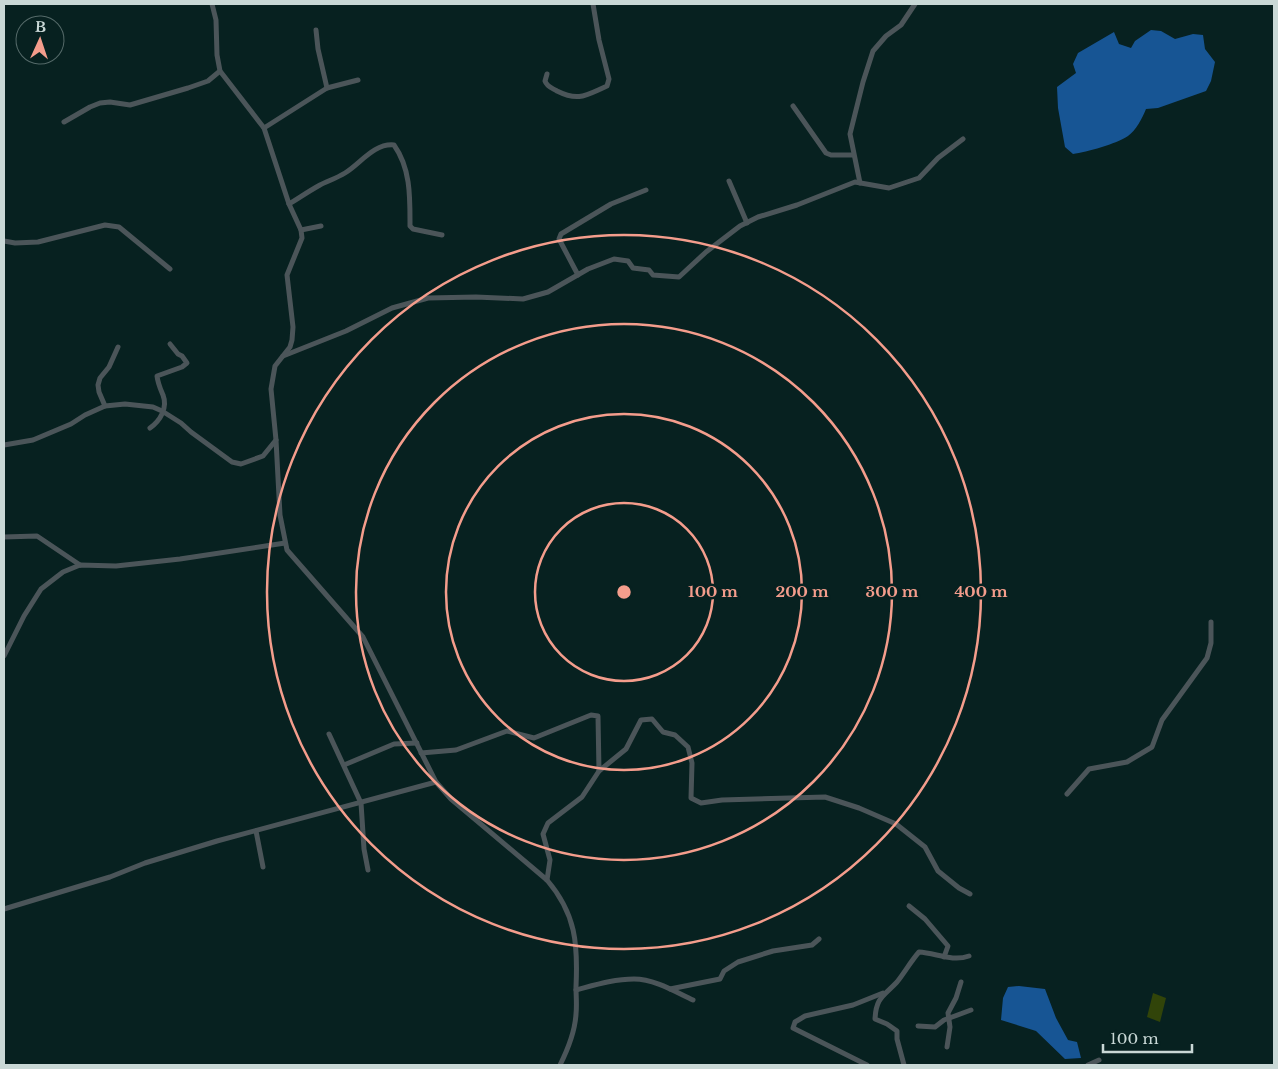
<svg xmlns="http://www.w3.org/2000/svg" width="1278" height="1069" font-family="'Libre Baskerville',serif">
  <style>
    .green { fill: #314409 }
    .water { fill: #175594 }
    .lines { fill: none; stroke-linecap: round; stroke-linejoin: round }
    .minor { stroke: #4b5559; stroke-width: 5 }
    .ring { fill: none; stroke: #f49d8c; stroke-width: 2.5 }
    .centre { fill: #f49d8c; stroke: #072120; stroke-width: 2.5 }
    .ring-label { font-size: 15px; text-anchor: middle; font-weight: bold; fill: #f49d8c; stroke: #072120; stroke-width: 5; stroke-linejoin: round; paint-order: stroke }
  </style>
  <rect width="100%" height="100%" fill="#072120"/>
  <path class="green" d="M1153,993L1166,998L1160,1022L1147,1017Z"/>
  <g class="water">
    <path d="M1151,30L1161,31L1175,39L1193,34L1203,35L1205,49L1215,62L1211,81L1206,91L1158,108L1146,109C1142,119 1136,130 1128,136C1116,144 1087,152 1073,154L1065,147L1058,108L1057,87L1076,73L1073,64L1078,53L1114,32L1119,44L1131,48L1135,41Z"/>
    <path d="M1019,986L1045,989L1056,1018L1068,1040L1077,1042L1081,1058L1065,1059L1036,1031L1001,1020L1003,998L1008,987Z"/>
  </g>
  <g class="lines">
    <g class="minor">
      <path d="M212,4L216,20L217,55L220,71L264,128L289,204L301,230L302,238L287,275L293,327L292,340L290,347L275,366L271,389L276,440L280,515L287,550L363,637L436,782L451,799L547,880C576,914 578,944 576,987C576,996 577,1005 576,1014C575,1032 568,1049 560,1065"/>
      <path d="M316,30L318,49L327,88"/>
      <path d="M547,74L545,81C547,87 552,88 557,91C579,102 586,95 607,86L609,79L599,40L593,4"/>
      <path d="M793,106L826,153L831,155H853"/>
      <path d="M64,122L90,107L100,103L110,102L130,105L188,88L208,81L220,71"/>
      <path d="M264,128L327,88L358,80"/>
      <path d="M729,181L747,223"/>
      <path d="M860,183L850,134L863,82L873,51L886,36L901,25L915,4"/>
      <path d="M289,204C299,198 309,191 320,185C328,181 337,178 345,173C360,164 374,143 394,145C411,169 410,198 410,226L413,229L442,235"/>
      <path d="M301,230L321,226"/>
      <path d="M4,241L15,243L38,242L105,225L119,227L170,269"/>
      <path d="M578,275L559,239L561,234L611,204L646,190"/>
      <path d="M283,356L346,331L392,308L428,298L476,297L523,299L548,292L588,269L614,259L628,261L633,268L649,270L653,275L679,277L706,252L740,226L758,217L797,205L855,182L889,188L919,178L938,158L963,139"/>
      <path d="M105,406L99,392L98,385L100,378L109,367L118,347"/>
      <path d="M150,428C160,421 168,408 163,395C160,388 158,384 157,376L182,367L187,363L182,356L178,354L170,344"/>
      <path d="M4,445L33,440L71,424L85,415L105,406L125,404L153,407L162,411L181,423L191,432L232,462L241,464L263,456L276,440"/>
      <path d="M4,537L37,536L80,565"/>
      <path d="M4,656L24,616L41,589L63,572L80,565L116,566L180,559L285,543"/>
      <path d="M329,734L361,803L364,849L368,870"/>
      <path d="M421,753L456,750L507,731L534,738L591,715L598,716L599,771L626,749L641,720L652,719L663,732L675,735L688,747L692,763L691,798L701,803L722,800L825,797L859,808L896,824L925,847L938,871L959,888L970,894"/>
      <path d="M344,765L394,744L417,743"/>
      <path d="M1067,794L1089,769L1127,762L1152,747L1162,720L1207,658L1211,643V622"/>
      <path d="M256,831L263,867"/>
      <path d="M547,880L550,860L543,834L548,823L582,797L599,771"/>
      <path d="M909,906L925,919L948,946L944,957"/>
      <path d="M4,909L110,877L145,863L217,841L436,782"/>
      <path d="M670,989L720,979L724,971L738,962L773,951L812,945L819,939"/>
      <path d="M576,990C595,985 614,979 634,979C654,979 674,991 693,1000"/>
      <path d="M918,1026L935,1027L944,1020L971,1010"/>
      <path d="M947,1047L950,1027L948,1013L956,998L961,982"/>
      <path d="M867,1065L793,1028L795,1022L805,1016L853,1005L883,993"/>
      <path d="M904,1065L897,1039V1031L887,1024L875,1019C876,997 884,996 897,982C905,972 911,961 919,952C936,953 952,962 969,956"/>
      <path d="M1088,1065L1099,1060"/>
    </g>
  </g>
  <g class="ring">
    <circle cx="624" cy="592" r="89"/>
    <circle cx="624" cy="592" r="178"/>
    <circle cx="624" cy="592" r="268"/>
    <circle cx="624" cy="592" r="357"/>
  </g>
  <circle cx="624" cy="592" r="8" class="centre"/>
  <g class="ring-label">
    <text x="713" y="597">100 m</text>
    <text x="802" y="597">200 m</text>
    <text x="892" y="597">300 m</text>
    <text x="981" y="597">400 m</text>
  </g>
  <rect width="1278" height="1069" fill="none" stroke="#c9d8d6" stroke-width="10"/>
  <g transform="translate(40 40) rotate(3)"><circle r="24" fill="#072120" stroke="#556a69"/>
  <path d="M0-4L9 19L0 12L-9 19Z" fill="#f49d8c"/>
  <text y="-8" font-size="14" font-weight="bold" text-anchor="middle" fill="#c9d8d6">B</text>
  </g>
  <path d="M1103 1044v8h89v-8" fill="none" stroke="#c9d8d6" stroke-width="2.5"/>
  <text x="1110" y="1044" font-size="15" fill="#c9d8d6" stroke="#072120" stroke-width="4" paint-order="stroke">100 m</text>
</svg>
